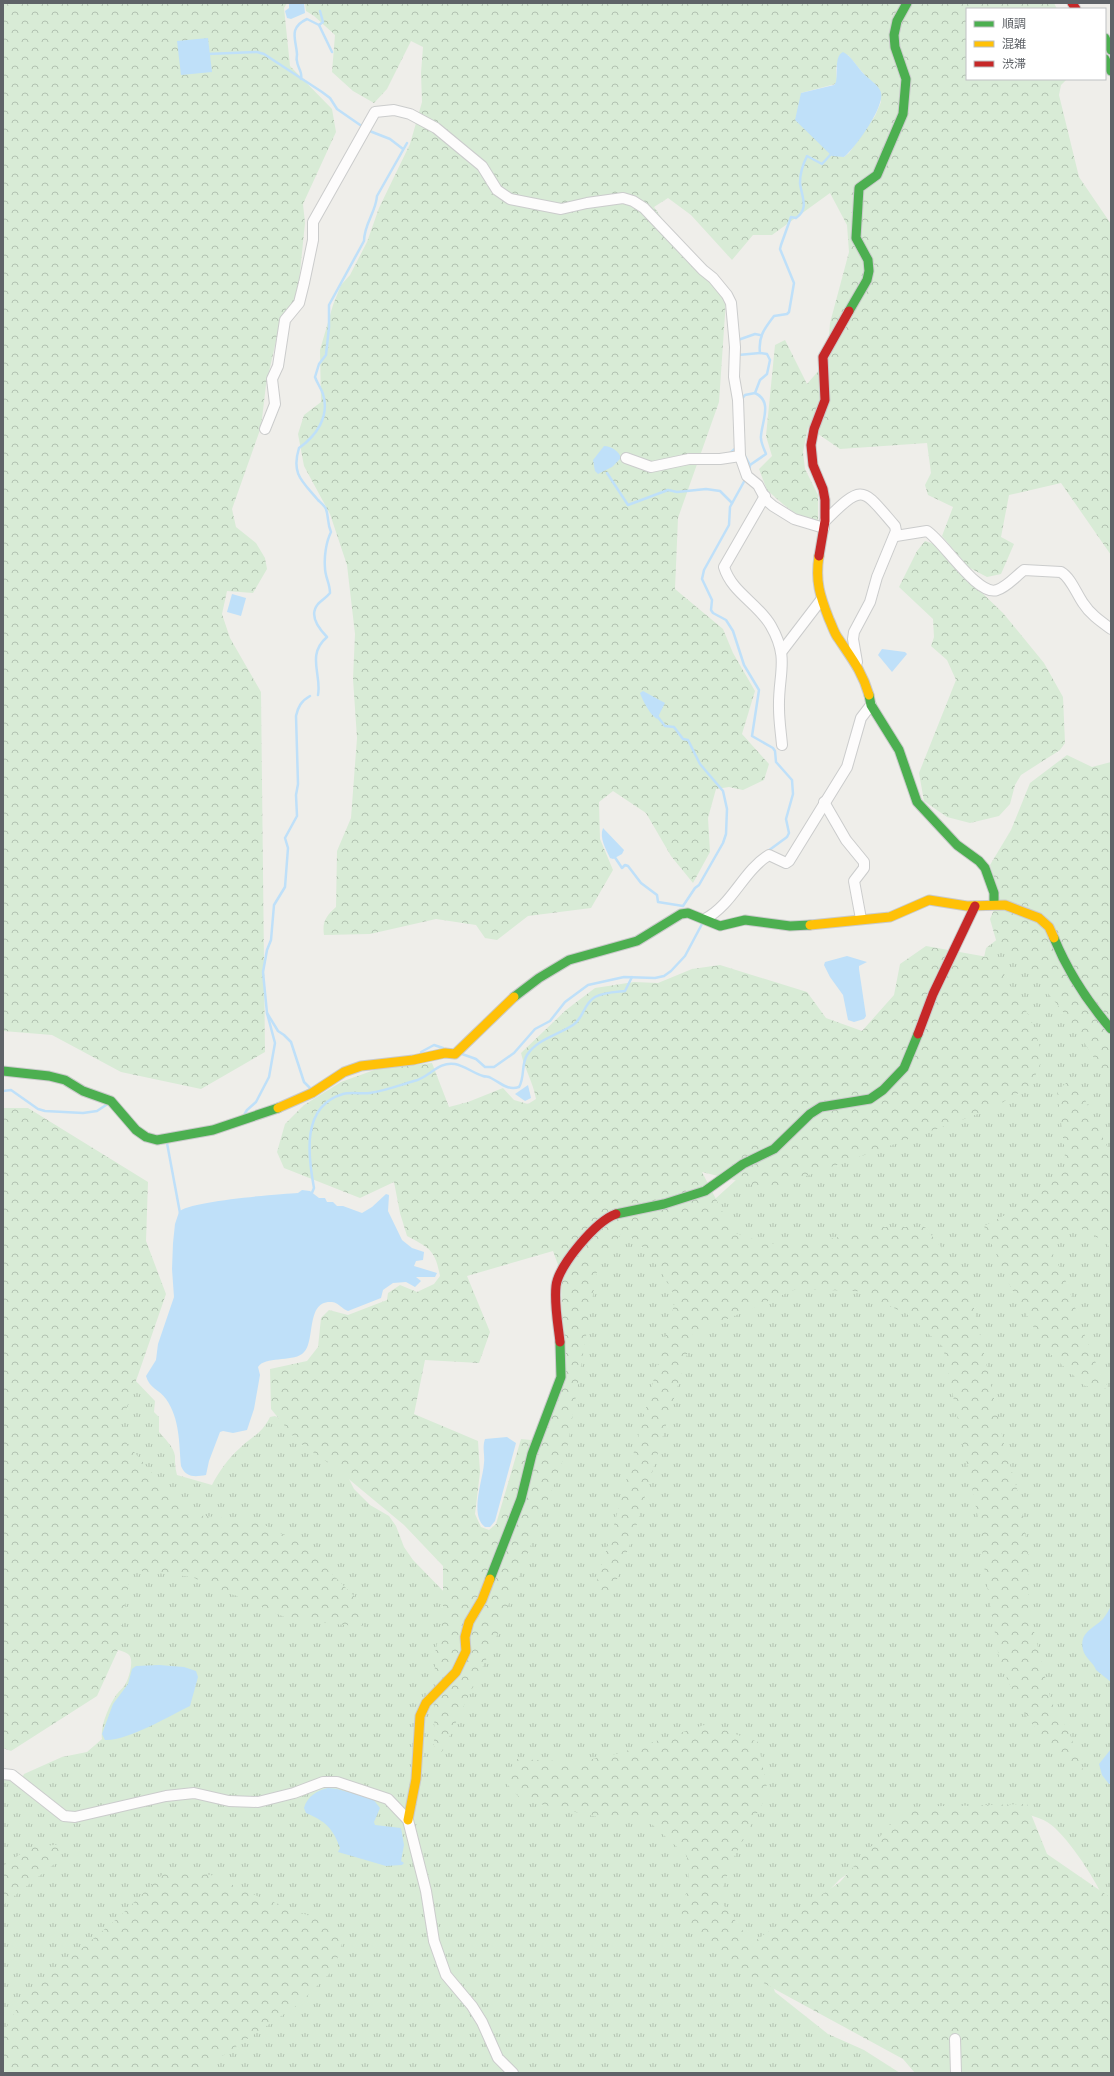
<svg xmlns="http://www.w3.org/2000/svg" width="1114" height="2076" font-family="'Fira Sans','Noto Sans JP',sans-serif">
  <style>
    .grass { fill: url(#grass-tufts) }
    .forest { fill: url(#forest-crowns); fill-rule: evenodd }
    .water { fill: #bfe0f9 }
    .lines { fill: none; stroke-linecap: round; stroke-linejoin: round }
    .stream { stroke: #bfe0f9; stroke-width: 2.5 }
    .street-casing { stroke: #cbcccc; stroke-width: 12 }
    .fast-casing { stroke: #cacacb; stroke-width: 11 }
    .slow-casing { stroke: #cacacb; stroke-width: 11 }
    .jam-casing { stroke: #cacacb; stroke-width: 11 }
    .street { stroke: #fdfcfc; stroke-width: 10 }
    .fast { stroke: #4caf50; stroke-width: 9 }
    .slow { stroke: #ffc107; stroke-width: 9 }
    .jam { stroke: #c62828; stroke-width: 9 }
  </style>
  <defs>
    <pattern id="grass-tufts" width="24" height="20" patternUnits="userSpaceOnUse"><rect width="24" height="20" fill="#d8ebd6"/><path d="M3 7l-1-3M5 7V3M7 7l1-3M15 17l-1-3M17 17v-4M19 17l1-3" fill="none" stroke="#b2c2b1"/></pattern>
    <pattern id="forest-crowns" width="20" height="18" patternUnits="userSpaceOnUse"><rect width="20" height="18" fill="#d8ebd6"/><path d="M2 6a3 3 0 1 1 6 0M12 15a3 3 0 1 1 6 0" fill="none" stroke="#b2c2b1"/></pattern>
  </defs>
  <rect width="100%" height="100%" fill="#efeeea"/>
  <path class="grass" d="M1008,931L1111,1046V1940C1111,1931 1112,1920 1109,1912C1101,1887 1074,1846 1055,1828C1046,1819 1033,1816 1022,1813L880,1851L840,1879L815,1905L770,1978L775,1992L828,2034L864,2050L900,2073H3V1768L22,1778L24,1774L62,1757L87,1752L102,1739C100,1726 109,1705 117,1694C119,1691 123,1688 125,1685C129,1678 135,1659 128,1654C114,1644 60,1643 41,1641L134,1379L155,1401L154,1412L159,1417V1432C164,1438 174,1447 175,1456C175,1463 175,1468 177,1475L212,1485C218,1473 229,1457 240,1448C253,1435 261,1435 270,1417L275,1416L290,1424L342,1465L354,1489L370,1505L389,1516L396,1526L404,1547L413,1560L449,1597L497,1584L596,1237L705,1208L746,1171L980,977L986,948Z"/>
  <g class="forest">
    <path d="M3,3H287L284,8L290,66L332,109L336,132L303,204L305,223L298,292L294,301L281,319L266,385L261,427L232,509L236,527L256,543L265,558L267,569L253,593L227,591L222,614L230,638L261,692L265,1052L201,1089L121,1072L52,1035L3,1031Z"/>
    <path d="M305,3H1054L1057,9H967V79H1067L1061,85L1059,95L1079,177L1111,224V555L1061,483L1009,495L1001,537L1014,544L1001,574L987,577L968,567L942,536L953,507L928,495L925,485L931,473L927,443L840,449L808,427L803,452L805,469L818,495V521L804,520L784,505L767,490L759,469L772,456L766,436L775,345L785,340L807,384L827,361L830,323L849,252L847,225L830,193L772,235H753L732,260L691,215L668,198L654,207L701,275L712,283L726,300L719,402L678,518L675,589L723,629L733,653L755,691L742,734L769,764L764,780L743,790L729,787L716,789L708,818L710,852L693,883L671,856L646,813L613,791L599,802L600,839L613,870L591,908L528,916L497,940L485,938L476,925L436,919L370,934L324,935C322,922 326,916 336,907L337,851L351,818L357,738L353,679L355,634L347,565L330,514L304,466L298,434L304,415L321,402L320,350L333,305L341,285L350,275L367,242L379,208L410,144L422,102L421,73L423,47L411,41L387,89L374,103L353,91L332,72L335,35L314,16L306,11ZM840,55H848L868,79L877,86L881,102L875,116L849,153L844,157L841,156L801,93L835,84L837,82L836,68Z"/>
    <path d="M925,541L937,545L955,567L1003,613L1044,663L1063,697L1065,743L1060,750L1021,775L1015,785L1010,804L999,816L970,823L947,817L924,801L919,773L956,680L947,660L931,646L934,637L933,619L899,587L917,551Z"/>
    <path d="M1067,755L1092,767L1111,762V1084L1069,1019L1034,976L996,940L990,919L1000,895L990,865L1011,830L1030,783Z"/>
    <path d="M926,946L993,958L1031,1019L1043,1057L1031,1086L989,1110L770,1189L702,1172L733,1232L767,1244L830,1239L880,1227H925L968,1281L1004,1444L1021,1503L1029,1561L1028,1607L1051,1701L1069,1732L1083,1770L1055,1756L1016,1701L999,1658L984,1566L979,1522L943,1347L907,1314L857,1291L796,1289L693,1334L636,1527L615,1585L600,1602L596,1584L614,1525L676,1298C662,1274 649,1244 622,1233L598,1265L567,1449L494,1643L439,1758L434,1746L435,1653L443,1619V1566L404,1525L333,1466L297,1441L271,1409L270,1369L307,1361L318,1347L321,1318L329,1310L348,1315L387,1300L388,1293L400,1285L417,1292L434,1284L440,1276C435,1249 429,1248 407,1236L400,1213L394,1182L360,1198L284,1168L277,1152L285,1124L304,1105L341,1082L377,1069L432,1063L449,1107L468,1102L503,1088L514,1100L528,1104L536,1099C533,1082 525,1070 521,1053L566,1010L595,988L634,982L658,983L692,969L720,965L807,992L826,1018L862,1031L894,995L900,964ZM553,1251L561,1273L563,1379L541,1441L521,1439L496,1524L489,1530L481,1527L475,1514L480,1472L478,1441L414,1414L425,1360L479,1363L490,1332L467,1276Z"/>
    <path d="M1074,1076L1111,1155V1250L1106,1242L1076,1226L1050,1248C1056,1260 1062,1272 1067,1284C1080,1320 1090,1356 1109,1389L1085,1386L1048,1352L1010,1286L984,1226L1009,1213L1066,1171L1064,1145L1057,1091Z"/>
    <path d="M3,1108H28L148,1182L146,1241L166,1294L118,1433L187,1514L259,1522L303,1545L356,1598L364,1627L289,1619L192,1577L131,1570L118,1650L97,1696L11,1751L3,1748Z"/>
    <path d="M707,1724L758,1742L768,1793L733,1859L719,1899L752,1943L840,1882L906,1807L1027,1804L1047,1854L1111,1898V2073H915L903,2059L734,1967L680,1920L689,1882L687,1856L646,1819L602,1818L522,1800L505,1782L515,1759L579,1762L620,1753Z"/>
    <path d="M64,1844L58,1861L3,1905V1866L31,1847Z"/>
    <path d="M168,1869L211,1875L257,1896L323,1921L343,1940L334,1969L299,2004L197,2073H3V2034L22,1999L119,1917Z"/>
  </g>
  <g class="water">
    <path d="M289,3H304L305,13L291,19L287,18L285,11L289,8Z"/>
    <path d="M208,38L212,72L181,75L177,41Z"/>
    <path d="M843,52C851,56 856,65 862,72C868,79 878,84 881,92C885,107 855,148 844,157L832,156L795,120L801,93L834,85L836,82C838,74 834,56 843,52Z"/>
    <path d="M604,446C611,446 619,451 621,458L612,467L598,474L595,471L593,460Z"/>
    <path d="M232,594L246,598L241,616L227,612Z"/>
    <path d="M882,649L905,652L907,654L892,672L878,655Z"/>
    <path d="M643,691L665,703L657,719C650,715 643,701 640,693Z"/>
    <path d="M603,828L624,850L622,854L613,859L610,858C606,849 599,838 603,828Z"/>
    <path d="M847,956L867,962L859,966V969L866,1016L864,1019L854,1022L848,1020L843,995L830,977L824,965L825,962Z"/>
    <path d="M528,1085L531,1098L525,1101L515,1094Z"/>
    <path d="M302,1190L310,1191L319,1198H325L327,1202H333L337,1206H343L362,1213L372,1207L386,1194L389,1195L388,1211L402,1240L412,1248L424,1252L423,1260L416,1261L414,1266L437,1273L435,1277H416L421,1281L415,1287L406,1282L393,1283L383,1290L381,1298L348,1311C342,1309 339,1303 332,1302C304,1300 317,1344 302,1354C291,1362 265,1356 258,1367L260,1375L254,1409L247,1430L233,1433L223,1431L220,1432L209,1461L206,1475C195,1477 186,1478 181,1466C179,1443 180,1419 166,1399C160,1390 149,1388 146,1376L156,1360L158,1344L174,1297L172,1269L173,1243L175,1224L179,1212C187,1201 280,1194 298,1193Z"/>
    <path d="M507,1437L516,1443L495,1521L490,1527H485C469,1515 483,1480 484,1463C485,1454 482,1448 485,1439Z"/>
    <path d="M1111,1606V1682L1096,1670C1094,1663 1085,1658 1083,1650C1079,1632 1093,1629 1103,1619C1106,1615 1109,1610 1111,1606Z"/>
    <path d="M159,1665L184,1667L196,1671L198,1677L190,1706C169,1716 128,1741 105,1740L102,1734L113,1704L128,1684L132,1669L136,1666Z"/>
    <path d="M1111,1749V1784H1109L1102,1775L1099,1764Z"/>
    <path d="M328,1788L337,1789L373,1799L380,1808L374,1822L375,1825L401,1828L404,1845L401,1861L404,1863L402,1865L386,1866L338,1852L340,1848C333,1828 325,1821 306,1813L304,1808C307,1797 317,1790 328,1788Z"/>
  </g>
  <g class="lines">
    <g class="stream">
      <path d="M319,25L323,22L320,11"/>
      <path d="M207,54L257,52L264,54L322,92L330,98L337,109L363,127"/>
      <path d="M301,79C303,72 297,67 297,61C296,59 297,57 297,54C296,39 288,28 307,19L319,25L332,52"/>
      <path d="M367,130L390,139L403,149"/>
      <path d="M738,340L755,334L760,335"/>
      <path d="M738,355L760,353"/>
      <path d="M741,400L745,395L755,393"/>
      <path d="M729,454L737,447"/>
      <path d="M745,456L750,465"/>
      <path d="M749,472L750,465L766,454C764,449 760,441 761,436C762,421 773,401 755,393L760,380L767,374L770,360L767,354L760,353C758,337 764,329 774,316L787,314L789,312L794,283L780,249L781,245L791,217L796,218C810,209 801,195 800,183C800,173 803,164 807,156L822,164L832,153"/>
      <path d="M607,473L628,505L668,490L677,492L706,489L720,491L732,503"/>
      <path d="M746,478L730,507L729,525L704,570L702,579L712,600L711,610L713,613L726,620L733,631L744,665L759,690L752,736L773,748L775,751L776,762L792,780L793,794L786,819L789,833L787,837L768,851"/>
      <path d="M318,695C322,675 306,655 327,637C319,629 308,616 318,604C322,600 326,598 330,593C330,583 325,577 325,568C324,557 326,542 331,532C327,523 329,518 326,509C325,506 320,502 318,500C302,481 291,474 299,448C316,436 330,417 323,394C321,388 317,383 315,377L319,364L326,355L329,327V305L364,241C364,224 376,212 377,196L407,143"/>
      <path d="M657,716L665,726L674,727L683,739L688,740L700,764L723,791L727,809L726,834L723,843L699,885L695,888L683,906"/>
      <path d="M614,856L622,868L625,865L628,866L641,883L657,895L658,902L683,906"/>
      <path d="M421,1052L434,1045L443,1048"/>
      <path d="M462,1054L476,1059L485,1067H494L514,1053L535,1029L550,1021L565,1002L588,985L624,977L655,978L664,976L671,971L685,956L702,924"/>
      <path d="M310,1088L304,1082L291,1042L284,1035L278,1031L267,1013L263,972L267,950L271,940L274,905L285,887L288,848L285,838L297,816L296,795L298,784L296,716C298,707 301,701 310,696"/>
      <path d="M3,1091L11,1090L38,1109L45,1111L83,1113L97,1111L106,1105"/>
      <path d="M244,1115L247,1110L256,1102L269,1077L275,1043L267,1013"/>
      <path d="M167,1143L180,1213"/>
      <path d="M311,1195L314,1188C308,1156 301,1106 343,1094C351,1092 361,1094 370,1093C385,1091 400,1085 414,1081C429,1078 438,1061 455,1064C465,1066 473,1073 483,1076C486,1077 488,1076 491,1078C501,1083 508,1091 519,1087C525,1077 521,1065 527,1055C537,1039 558,1035 573,1025C584,1018 583,1004 595,997C604,992 615,992 625,991L632,977"/>
    </g>
    <defs>
      <g id="street">
        <path d="M265,429L275,404L272,379L278,366L285,320L299,303L304,283L313,240V222L375,112L394,110L410,114L436,128L482,166L497,190L510,199L561,209L587,203L623,198L633,201L644,208L703,270L713,278L727,295L731,303L735,347L734,377L738,400L740,456"/>
        <path d="M626,458L651,467L689,459H720L740,456L747,476L758,485L766,500L773,506L794,519L824,528"/>
        <path d="M765,496L724,567C732,593 758,603 771,626C790,659 778,674 779,708C779,721 781,733 782,745"/>
        <path d="M825,521C864,482 862,488 895,526L896,531L877,577L870,602L854,632L853,639L857,662"/>
        <path d="M896,536L927,531C943,541 978,597 997,590C1007,587 1016,576 1024,570L1061,572C1071,578 1076,593 1083,603C1090,614 1100,621 1111,629"/>
        <path d="M782,651L821,600"/>
        <path d="M824,802L846,840L864,862V868L854,881L861,919"/>
        <path d="M705,919C733,904 743,871 769,855L786,863L789,861L847,767L861,718L871,705"/>
        <path d="M3,1774L12,1775L64,1816L75,1817L166,1796L194,1793L229,1801L258,1802L294,1793L323,1782H337L388,1799L408,1820L426,1891L434,1941L446,1975L472,2006L482,2022L498,2058L513,2073"/>
        <path d="M955,2039L956,2073"/>
      </g>
      <g id="fast">
        <path d="M1105,38L1111,50"/>
        <path d="M1105,59L1111,71"/>
        <path d="M849,311L867,280L869,271L868,260L856,238L859,188L877,175L903,114L906,79L895,47L894,35L897,21L907,3"/>
        <path d="M869,695L871,705L899,750L917,802L957,845L979,861L985,868L994,893V904"/>
        <path d="M1054,938C1068,972 1087,1001 1111,1029"/>
        <path d="M514,997L539,978L569,960L637,941L681,914L688,913L720,926L745,920L790,926L810,925"/>
        <path d="M3,1071L49,1076L65,1080L83,1091L111,1101L136,1130L146,1137L157,1140L213,1130L278,1108"/>
        <path d="M616,1214L664,1204L705,1191L743,1164L774,1149L810,1114L821,1107L870,1099L883,1090L904,1068L918,1034"/>
        <path d="M490,1579L521,1499L532,1454L561,1377L560,1342"/>
      </g>
      <g id="slow">
        <path d="M819,556C815,581 820,596 829,619C832,625 834,633 838,638C852,659 862,671 869,695"/>
        <path d="M810,925L890,917L929,900L967,906L1005,905L1039,918L1049,927L1054,938"/>
        <path d="M278,1108L312,1093L344,1072L361,1066L413,1060L445,1053L455,1054L514,997"/>
        <path d="M408,1820L416,1779L420,1716L426,1703L456,1672L466,1651L465,1637L469,1622L482,1600L490,1579"/>
      </g>
      <g id="jam">
        <path d="M1072,3L1076,9"/>
        <path d="M819,556L825,521V500L823,489L813,465L811,445L814,429L825,400L823,357L849,311"/>
        <path d="M918,1034L933,994L975,906"/>
        <path d="M560,1342C558,1324 554,1304 556,1286C558,1266 596,1221 616,1214"/>
      </g>
    </defs>
    <use href="#street" class="street-casing"/>
    <use href="#fast" class="fast-casing"/>
    <use href="#slow" class="slow-casing"/>
    <use href="#jam" class="jam-casing"/>
    <use href="#street" class="street"/>
    <use href="#fast" class="fast"/>
    <use href="#slow" class="slow"/>
    <use href="#jam" class="jam"/>
  </g>
  <rect width="1114" height="2076" fill="none" stroke="#5f6368" stroke-width="8"/>
  <rect x="966" y="8" width="140" height="72" fill="#ffffff" stroke="#bfc1c3"/>
  <rect x="974" y="21" width="20" height="6" fill="#4caf50" stroke="#bfc1c3"/>
  <text x="1002" y="28" font-size="12" fill="#5f6368">順調</text>
  <rect x="974" y="41" width="20" height="6" fill="#ffc107" stroke="#bfc1c3"/>
  <text x="1002" y="48" font-size="12" fill="#5f6368">混雑</text>
  <rect x="974" y="61" width="20" height="6" fill="#c62828" stroke="#bfc1c3"/>
  <text x="1002" y="68" font-size="12" fill="#5f6368">渋滞</text>
</svg>
